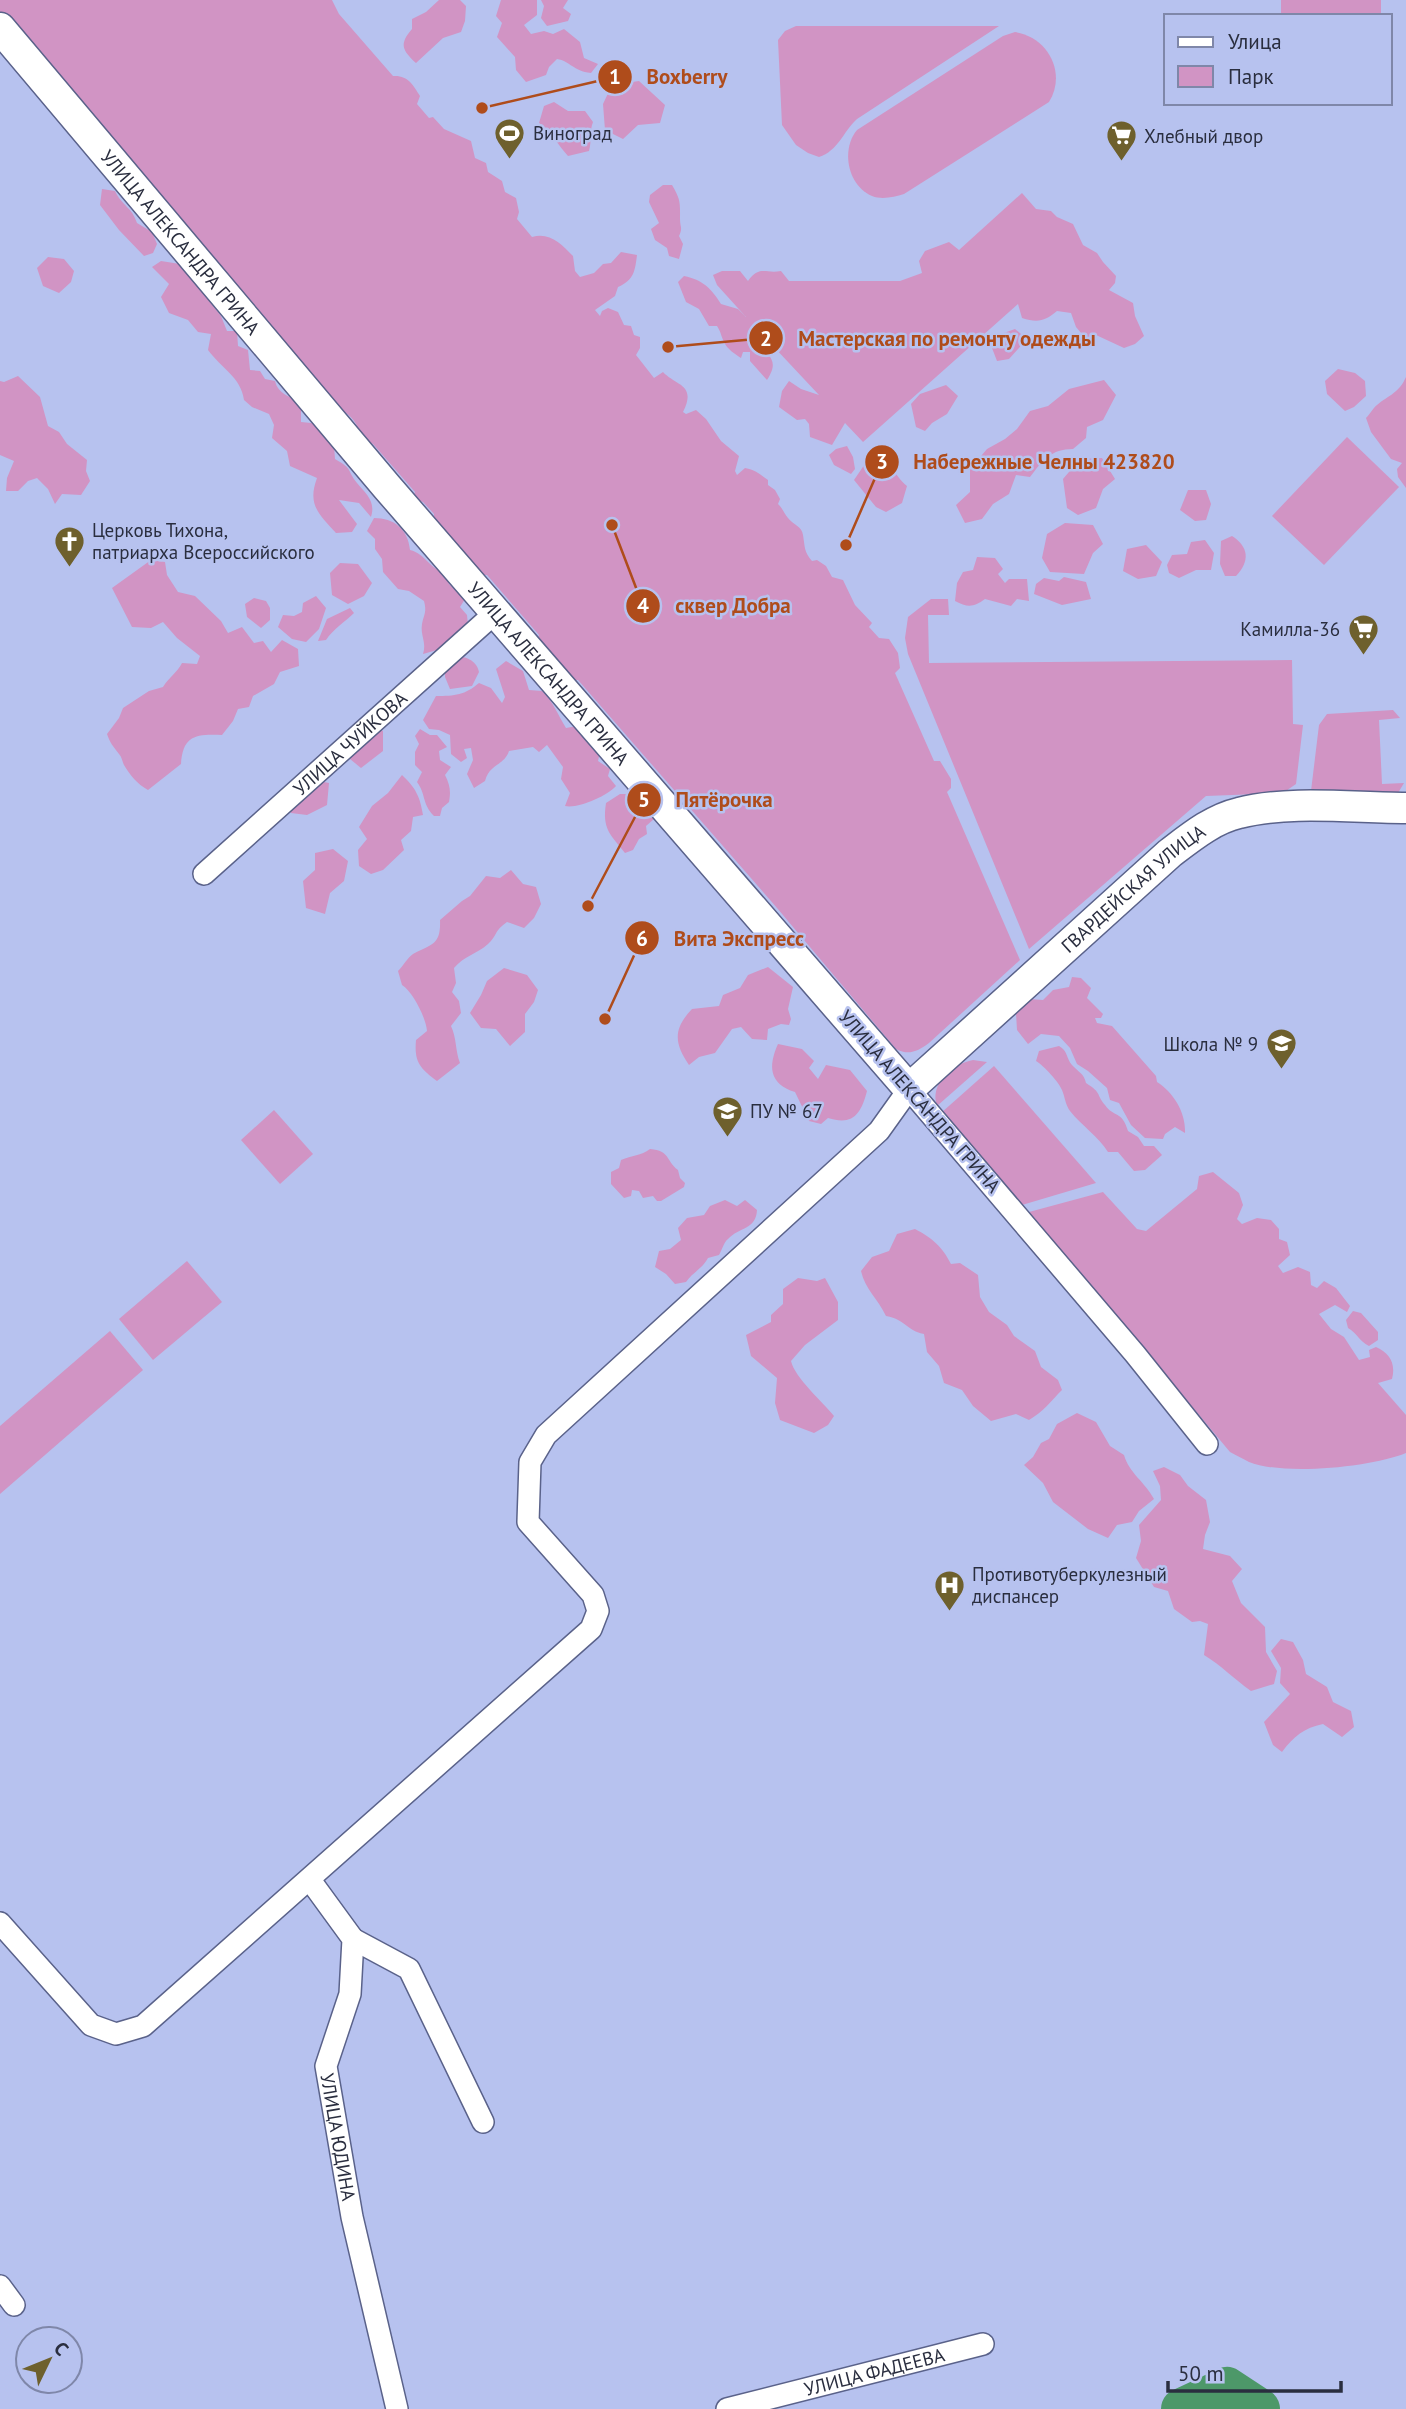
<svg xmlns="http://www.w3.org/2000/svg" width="1406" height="2409" font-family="'PT Sans',sans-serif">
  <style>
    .green { fill: #d194c4 }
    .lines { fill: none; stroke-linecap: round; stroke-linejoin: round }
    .river { stroke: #4d9869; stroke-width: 42 }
    .street-casing { stroke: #5a628a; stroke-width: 24 }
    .secondary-casing { stroke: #5a628a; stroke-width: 33 }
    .street { stroke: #fff; stroke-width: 21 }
    .secondary { stroke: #fff; stroke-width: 30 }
    .labels { text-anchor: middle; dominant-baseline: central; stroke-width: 5; stroke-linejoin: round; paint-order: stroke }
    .poi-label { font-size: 19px; fill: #2a2e3f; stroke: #b7c2ef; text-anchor: start }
    .street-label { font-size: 19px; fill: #2a2e3f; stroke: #b7c2ef }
    .leader { fill: none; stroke: #af4c1b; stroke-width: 2.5 }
    .callout-dot { fill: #af4c1b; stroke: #b7c2ef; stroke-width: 2.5 }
    .mark-label { font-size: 21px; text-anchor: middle; font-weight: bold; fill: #fff }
    .callout-label { font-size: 21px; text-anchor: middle; font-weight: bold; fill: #af4c1b; stroke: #b7c2ef; stroke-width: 5; stroke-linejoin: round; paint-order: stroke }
  </style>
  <rect width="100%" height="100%" fill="#b7c2ef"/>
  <g class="green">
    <path d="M0,0H332L339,14L393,76C408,75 413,85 420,96L417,104L429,118L433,117L444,129L471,141L475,158L486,163L488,172L502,181L505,192L516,198L519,212L517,219L532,237C550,232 561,244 573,256L575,271L580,277L594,273L603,264L611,263L621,252L637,255C635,271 634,280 618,287L615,296L595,310L600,316L602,311L608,308L618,312L624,325L631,326L634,335L640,337V348L636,355L654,378L663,372C676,386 697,384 683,412L686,414L696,410L706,419L721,441L739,456L735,471L737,475L745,468C756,470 759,474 768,480V485L775,490L780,499L778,504C783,509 784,513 788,518C793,525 802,526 803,535C805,547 804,552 812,561L817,560L826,566L832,577L843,580L855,605L872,623L869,627L879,638L889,639L898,653L900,668L895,673L934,761H940L951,779V788L947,792L1020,960L929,1043C918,1051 909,1056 896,1049L777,908L578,680H568L537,640L539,635L487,575H476L434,522V514L423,502L412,498L415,492L373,444C361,439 360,434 356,424C350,413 339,410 331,403C312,387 324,377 294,364L0,15Z"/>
    <path d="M439,0H460L466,6L465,21L461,32L443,38L416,63C402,50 399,44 412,29V19L426,12Z"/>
    <path d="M501,0H537V15L524,25L531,34L544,31L553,34L564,29L580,42L584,58L598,64L591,73C573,71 570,61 557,59L549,67L546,75L526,82L516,70L515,57L497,37L502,23L496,16Z"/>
    <path d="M541,0H568L563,8L571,14L568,21L547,26L541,18L544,6Z"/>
    <rect x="1281" y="0" width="100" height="16"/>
    <path d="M796,26H999L857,119C843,132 838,151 819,157L808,153L796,145L782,125L778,40L785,31Z"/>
    <path d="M1015,32C1048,37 1067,73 1049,102L904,194C894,197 882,200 872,196C847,185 841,149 857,130L1003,36Z"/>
    <path d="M639,81L665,105L660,123L638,125L623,139L605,130L603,104L612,85Z"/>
    <path d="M554,102L568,111H585L593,122C589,132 592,141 589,151L568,156C558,145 551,132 539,123L544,106Z"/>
    <path d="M663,185H672C681,200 680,203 680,219C680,227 683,228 679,236L683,244L679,259L669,256L667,248L655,240L651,229L659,223L649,202L650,195Z"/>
    <path d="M102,189L115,191C122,206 132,207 137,223L152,232L157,244L153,253L144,256L119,230L100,205Z"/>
    <path d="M1022,193L1036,209L1051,211L1057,217L1073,224L1083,245L1097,253L1103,262L1116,276L1115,283L1109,290L1133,303L1135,316L1144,336L1135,344L1124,348L1096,335L1087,340L1076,327L1071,313L1057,311C1045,321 1038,323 1022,318L1018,304L863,442L845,423L832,445L810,437L809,424L805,419L797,420L779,407L782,391L789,381L801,389L819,395L760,332C761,358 783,355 767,380L750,361V352H743L741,358C735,354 727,349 724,342C721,336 721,332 717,326H709L699,309L686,302L678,282L684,276C703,280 711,288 721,304L738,309L746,317L717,285L713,275L722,271H740L748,281C760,265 765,274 781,271L789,281H900L922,273L919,261L925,251L949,242L959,250Z"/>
    <path d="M48,257L64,259L74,271L71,282L59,293L43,286L37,268Z"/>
    <path d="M161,261L180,264L221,316L227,331H237L238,346L248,350L250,370L260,371L265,379L275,381C278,394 290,397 301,402V422L321,424L334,446L335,459C354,470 346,469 357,483C366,494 376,501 371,517L359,503L339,500L357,524L352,532L336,533C319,514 307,505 317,478L290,466L287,451L272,438L274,425L269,414L252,407L244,400C241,377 221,368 208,350L211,334L198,332L188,320L169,313L161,297L169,284L152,267Z"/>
    <path d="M1015,329L1027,339L1009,359L997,361L992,348L1001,334Z"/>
    <path d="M1338,369L1355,373L1365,381L1366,396L1354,407L1345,411L1327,394L1325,381Z"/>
    <path d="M18,376L40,397L48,426L59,432L67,444L87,460L86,471L90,481L81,495L62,494L55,504L48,489L37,478L28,481L18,491H6L7,478L14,461L0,455V381L4,382Z"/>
    <path d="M1406,377V488L1398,477L1397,469L1402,463L1391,459L1371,432L1366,418C1370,414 1373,408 1377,405C1389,395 1399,393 1406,377Z"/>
    <path d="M1104,380L1116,395L1103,420L1087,427L1086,438L1073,449C1051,449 1043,460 1030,477L1016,475L1009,494L993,504L982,519L965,523L956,505L970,492V469L987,449L1005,439L1017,429L1030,411L1048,406L1069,389Z"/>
    <path d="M946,385L958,396L947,414L932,423L925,431L916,427L911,404L920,394Z"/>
    <path d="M1347,437L1399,487L1324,565L1272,516Z"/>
    <path d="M847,446L853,457L855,469L851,474L834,465L829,455L836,449Z"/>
    <path d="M871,455C889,456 894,476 907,486L902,503L886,512L876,507L854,480Z"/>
    <path d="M1102,458L1115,479L1103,489L1096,508L1078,515L1067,508L1063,479L1080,459Z"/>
    <path d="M1188,490H1206L1211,504L1206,520L1195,521L1180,510Z"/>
    <path d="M374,518C394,518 408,529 410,550C426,554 429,569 446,573L449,584L465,599L460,607L467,615L468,625L459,633L453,635L451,646L423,654C427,643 420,635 422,624C424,614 427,612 424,601L409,591L398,589L383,572L382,559L375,549V539L367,531Z"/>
    <path d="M1065,523L1093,525L1103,544L1093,553L1084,574L1050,572L1042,558L1047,534Z"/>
    <path d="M1232,536C1249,547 1250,561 1236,576H1225L1220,564L1221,541Z"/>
    <path d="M1205,540L1214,553L1211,570H1196L1179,578L1169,573L1167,565L1172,555L1187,554L1191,542Z"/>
    <path d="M1146,545L1162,562L1156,576L1138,579L1123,571L1127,549Z"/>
    <path d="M977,557L995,558L1003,569L998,574L1005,583L1009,579H1027L1029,601L1017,599L1011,606L985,599C974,607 968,608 955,601L957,583L963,572L973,570Z"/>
    <path d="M151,560L165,562L167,575L178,592L195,596L221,621L228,633L242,627L254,643L263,641L271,652L282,640L298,649L299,666L280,672L274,684L253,696L249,707L238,709L233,721L222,735C196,734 183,735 181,764L148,790C137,784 130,775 124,765C122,761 122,757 119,754C113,746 110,743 107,734L119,718L123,708L149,691L163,687C169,677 177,673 182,663L197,664L200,656L177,638L163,622L151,628L132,627L112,588Z"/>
    <path d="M340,563L358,564L372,583L364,596L348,604L332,595L330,573Z"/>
    <path d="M1064,577L1086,582L1091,599L1062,605L1034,594L1036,584L1044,578L1059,581Z"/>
    <path d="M316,596L326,608L319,629L306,642L292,639L278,627L283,615L294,616L302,612L303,603Z"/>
    <path d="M254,598L266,601L270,608V620L261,628L247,617L245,604Z"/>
    <path d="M931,599H948L949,615H928L929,663L1292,660L1293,724L1303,725L1296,784L1283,793L1206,796L1029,949L908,654L905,638L908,617Z"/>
    <path d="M350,608L354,613C345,622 333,629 326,640L318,641L327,619Z"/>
    <path d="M453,655C465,657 476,659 479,672L472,686L450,689L445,677V662Z"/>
    <path d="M506,661L523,671L529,690L542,691C553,701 558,715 566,728L577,726L585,739L600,752L598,761L610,769L608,776L616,786C607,796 578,809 565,806L570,793L561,779L563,767L547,745L539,752L533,747L509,751C504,766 490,763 485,781L474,788L467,774L473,760L471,748L464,749L467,758L461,762L451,754L450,735L439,730L429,729L423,720L436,696C455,696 465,695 479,683L491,688L502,703L505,697L496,669Z"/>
    <path d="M1393,710L1400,718L1379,720L1382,784L1404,783L1398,793L1315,795L1311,791L1319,725L1327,714Z"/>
    <path d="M375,727L383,731V751L361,768L350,759V752Z"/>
    <path d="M420,729L430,735H437L447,747L439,751L440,760L451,767L445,775C450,785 451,791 449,802L442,808L440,816H434C422,804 426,794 417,782L422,772L415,765V752L419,744L415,736Z"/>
    <path d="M402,775C416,788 420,797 423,815L413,817L411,831L401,840L404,850L383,870L371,874L359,866L358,850L367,839L359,827L372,806L388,793Z"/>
    <path d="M299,777L329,783L327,805L307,815L291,813L285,788Z"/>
    <path d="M620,794H635L653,808L654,819L646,826L647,834L639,839L633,850L625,853C610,834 602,829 606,803Z"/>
    <path d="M333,849L348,861L344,881L330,893L325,914L306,908L303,881L315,870V853Z"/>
    <path d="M511,870L523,884L536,887L541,904L534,918L524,928L507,922C494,931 497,936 488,944C477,954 464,956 454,968L456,983L452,992L459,1001L461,1013L451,1026C457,1039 455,1050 460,1063L437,1081C420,1068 414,1062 416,1040L427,1031C426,1018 413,992 402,985L398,971C403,966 408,957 413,954C432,944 441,945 440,920L462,901L470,896L486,876L500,878Z"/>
    <path d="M768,967L793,987L788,1009L791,1019L789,1025L781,1024L768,1029L767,1040L752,1039L741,1027L732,1029L715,1053L699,1057L689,1065C674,1043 673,1029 692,1009L719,1006L723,995L740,988L748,975Z"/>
    <path d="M504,968L527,975L538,990L534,1002L525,1014V1032L510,1046L496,1029L481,1028L470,1013L481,995L487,981Z"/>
    <path d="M1072,977L1081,978L1091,988L1087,998L1103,1014L1101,1018H1095L1097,1023L1112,1026L1156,1076L1157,1082C1174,1093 1186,1113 1185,1133L1175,1127L1165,1134L1163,1139L1145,1138L1131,1125L1119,1103L1110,1100L1107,1088L1088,1071L1077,1064L1070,1048L1059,1036L1041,1034L1028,1044L1017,1030L1016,1013L1029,999L1043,1000L1053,990L1069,987Z"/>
    <path d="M778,1044L802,1049L814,1061L809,1068L818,1079L826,1065L850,1070L867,1091C861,1114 853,1126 828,1118L821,1124L809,1121L795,1092C769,1084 768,1066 778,1044Z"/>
    <path d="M1059,1046C1068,1051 1066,1058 1072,1065C1078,1072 1084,1073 1086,1083C1103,1094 1095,1093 1105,1105C1114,1118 1122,1110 1128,1131L1138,1137L1144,1146H1154L1162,1155L1145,1170L1134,1171L1118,1152H1108C1098,1136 1082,1126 1070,1111C1065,1104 1065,1097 1062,1090C1059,1082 1044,1066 1036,1061L1039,1051Z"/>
    <path d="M973,1060L987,1062L937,1106C929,1084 952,1064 973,1060Z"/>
    <path d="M994,1066L1096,1183L1022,1205L941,1113Z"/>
    <path d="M274,1110L313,1154L280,1184L241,1140Z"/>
    <path d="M650,1149C671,1151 665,1160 678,1170L680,1178L685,1183L684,1187L661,1201H657L653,1196L643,1198L639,1191L632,1190L631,1196L624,1198L611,1184V1172L619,1168L621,1160C632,1155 641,1156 650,1149Z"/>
    <path d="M1213,1172L1239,1193L1243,1205L1237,1219L1242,1224L1257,1218L1271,1220L1279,1229V1239L1287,1242L1290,1255L1278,1266L1283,1273L1298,1267L1310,1272L1311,1285L1317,1288L1324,1281L1336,1288L1350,1306L1347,1312L1335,1305L1319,1314L1331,1329L1344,1337L1359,1360L1370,1357L1369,1350L1376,1347C1390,1353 1396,1364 1392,1379L1378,1383L1406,1415V1453C1372,1467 1284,1476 1249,1462C1243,1459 1236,1455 1230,1452L1029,1212L1103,1192L1137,1229L1146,1231L1197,1189L1199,1176Z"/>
    <path d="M725,1200L737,1206L745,1200L757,1210C756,1230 739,1227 728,1239C724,1242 722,1250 719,1255L708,1258C702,1269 693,1272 686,1282L675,1284L666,1274L655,1267L659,1251L670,1249L681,1240L678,1228L687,1218L704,1215L710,1206Z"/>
    <path d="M915,1229C932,1238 942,1246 951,1264L960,1263L978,1275L980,1297L989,1312L1007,1325L1014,1336L1035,1351L1041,1367L1058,1380L1062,1390C1051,1401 1043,1412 1029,1420L1016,1414L991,1421L973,1406L962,1390L944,1383L939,1366L927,1352L924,1334C905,1330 907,1320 886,1316C878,1299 865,1289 861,1271L872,1257L889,1251L897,1234Z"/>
    <path d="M187,1261L222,1302L153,1360L119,1319Z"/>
    <path d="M798,1278L817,1281L825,1278L838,1302V1320L805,1345L791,1361C795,1378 822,1401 834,1416L828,1425L814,1433L780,1420L775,1403L777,1378L751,1356L746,1335L771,1322V1315L783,1304V1289Z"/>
    <path d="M1353,1311L1361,1313L1378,1332V1340L1369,1346C1359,1341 1357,1333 1348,1328L1346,1320Z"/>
    <path d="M110,1331L143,1370L0,1494V1426Z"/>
    <path d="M1077,1413L1096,1422L1110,1446L1124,1455C1129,1473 1145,1482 1154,1499L1139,1511L1132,1522L1117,1525L1108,1538L1088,1529L1053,1502L1043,1483L1024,1465L1033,1457L1041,1443L1049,1439L1057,1424Z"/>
    <path d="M1164,1467L1180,1475L1188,1486L1206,1500L1210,1522L1205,1535L1203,1549L1230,1556L1242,1569L1232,1581L1241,1603L1265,1627L1266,1652L1277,1671L1274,1684L1251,1691C1234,1679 1222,1666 1204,1655L1208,1624L1200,1621L1192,1622L1174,1609L1168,1591L1154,1587L1136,1558L1141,1541L1139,1525L1161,1500L1160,1486L1153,1471Z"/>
    <path d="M1281,1639L1293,1642L1303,1660L1306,1674L1327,1687L1333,1702L1351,1711L1354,1727L1342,1737L1323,1724C1304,1728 1294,1736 1282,1752L1273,1745L1264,1722L1290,1694L1280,1683L1281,1668L1271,1651Z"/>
  </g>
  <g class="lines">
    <path class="river" d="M1182,2409L1227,2388L1259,2409"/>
    <defs>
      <g id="street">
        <path id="s1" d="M204,874L495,613"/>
        <path id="s2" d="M310,1880L353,1939L350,1994L326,2066L352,2217L397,2409"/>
        <path d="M0,1923L91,2025L116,2034L143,2026L591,1629L598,1611L593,1595L528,1522L530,1462L546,1435L879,1131L909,1089L1135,1354L1207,1444"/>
        <path d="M353,1939L409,1969L483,2122"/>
        <path d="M0,2286L14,2305"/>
        <path id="s3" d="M727,2409L983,2344"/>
      </g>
      <g id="secondary">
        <path id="s4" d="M0,28L387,487L909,1089L1170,853C1191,837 1213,819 1239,813C1289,800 1354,808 1406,808"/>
      </g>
    </defs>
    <use href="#street" class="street-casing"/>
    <use href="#secondary" class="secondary-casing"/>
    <use href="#street" class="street"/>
    <use href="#secondary" class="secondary"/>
  </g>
  <defs>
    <symbol id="stadium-pin" viewBox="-11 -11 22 30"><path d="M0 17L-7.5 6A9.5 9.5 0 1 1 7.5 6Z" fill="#6e602d" stroke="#b7c2ef"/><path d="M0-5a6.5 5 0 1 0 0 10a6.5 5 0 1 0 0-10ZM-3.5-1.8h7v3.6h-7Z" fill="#fff"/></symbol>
    <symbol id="supermarket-pin" viewBox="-11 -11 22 30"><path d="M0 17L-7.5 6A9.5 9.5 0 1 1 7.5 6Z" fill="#6e602d" stroke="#b7c2ef"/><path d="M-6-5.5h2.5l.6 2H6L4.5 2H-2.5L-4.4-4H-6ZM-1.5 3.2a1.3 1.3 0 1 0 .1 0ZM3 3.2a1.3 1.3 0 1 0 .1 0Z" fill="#fff"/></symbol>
    <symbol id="church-pin" viewBox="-11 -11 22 30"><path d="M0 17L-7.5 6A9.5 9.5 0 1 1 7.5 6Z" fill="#6e602d" stroke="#b7c2ef"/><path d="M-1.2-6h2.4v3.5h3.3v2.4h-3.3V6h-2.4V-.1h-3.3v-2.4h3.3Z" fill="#fff"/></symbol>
    <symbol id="school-pin" viewBox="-11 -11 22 30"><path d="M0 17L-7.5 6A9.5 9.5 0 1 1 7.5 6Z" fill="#6e602d" stroke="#b7c2ef"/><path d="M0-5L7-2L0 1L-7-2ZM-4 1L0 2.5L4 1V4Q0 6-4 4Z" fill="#fff"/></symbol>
    <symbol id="university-pin" viewBox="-11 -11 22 30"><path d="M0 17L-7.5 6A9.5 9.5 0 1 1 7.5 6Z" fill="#6e602d" stroke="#b7c2ef"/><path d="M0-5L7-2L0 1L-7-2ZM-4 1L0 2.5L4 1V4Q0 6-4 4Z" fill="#fff"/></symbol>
    <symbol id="hospital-pin" viewBox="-11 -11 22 30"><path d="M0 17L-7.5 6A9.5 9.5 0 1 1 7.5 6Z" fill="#6e602d" stroke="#b7c2ef"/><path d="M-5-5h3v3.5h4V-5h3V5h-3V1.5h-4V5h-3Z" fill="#fff"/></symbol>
  </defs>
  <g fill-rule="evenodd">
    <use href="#stadium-pin" x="492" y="116" width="35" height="47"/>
    <use href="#supermarket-pin" x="1104" y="118" width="35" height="47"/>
    <use href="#church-pin" x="52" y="524" width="35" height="47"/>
    <use href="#supermarket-pin" x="1346" y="612" width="35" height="47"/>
    <use href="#school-pin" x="1264" y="1026" width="35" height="47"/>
    <use href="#university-pin" x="710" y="1094" width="35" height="47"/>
    <use href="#hospital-pin" x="932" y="1568" width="35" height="47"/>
  </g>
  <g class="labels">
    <g class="poi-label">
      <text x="533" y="133">Виноград</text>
      <text x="1144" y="136">Хлебный двор</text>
      <text x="92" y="530">Церковь Тихона,<tspan x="92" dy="22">патриарха Всероссийского</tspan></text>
      <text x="1340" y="629" text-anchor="end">Камилла-36</text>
      <text x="1258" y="1044" text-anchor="end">Школа № 9</text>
      <text x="750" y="1111">ПУ № 67</text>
      <text x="972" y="1574">Противотуберкулезный<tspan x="972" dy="22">диспансер</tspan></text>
    </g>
    <g class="street-label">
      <text stroke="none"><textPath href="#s4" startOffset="280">УЛИЦА АЛЕКСАНДРА ГРИНА</textPath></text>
      <text stroke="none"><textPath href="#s4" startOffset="847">УЛИЦА АЛЕКСАНДРА ГРИНА</textPath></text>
      <text stroke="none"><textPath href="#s1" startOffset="196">УЛИЦА ЧУЙКОВА</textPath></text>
      <text stroke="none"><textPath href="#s4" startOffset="1698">ГВАРДЕЙСКАЯ УЛИЦА</textPath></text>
      <text transform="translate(920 1101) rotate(49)">УЛИЦА АЛЕКСАНДРА ГРИНА</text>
      <text stroke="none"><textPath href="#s2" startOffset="276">УЛИЦА ЮДИНА</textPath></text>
      <text stroke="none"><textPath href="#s3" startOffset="152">УЛИЦА ФАДЕЕВА</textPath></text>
    </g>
  </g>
  <path class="leader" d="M482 108L615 77M668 347L766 338M846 545L882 462M612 525L643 606M588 906L644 800M605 1019L642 938"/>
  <g class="callout-dot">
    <circle cx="482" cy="108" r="7"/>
    <circle cx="668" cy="347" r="7"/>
    <circle cx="846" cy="545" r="7"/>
    <circle cx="612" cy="525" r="7"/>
    <circle cx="588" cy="906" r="7"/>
    <circle cx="605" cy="1019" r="7"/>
    <circle cx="615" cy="77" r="18"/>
    <circle cx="766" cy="338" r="18"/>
    <circle cx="882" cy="462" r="18"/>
    <circle cx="643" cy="606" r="18"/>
    <circle cx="644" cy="800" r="18"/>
    <circle cx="642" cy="938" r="18"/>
  </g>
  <g class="mark-label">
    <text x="615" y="84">1</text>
    <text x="766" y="346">2</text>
    <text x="882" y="469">3</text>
    <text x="643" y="613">4</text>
    <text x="644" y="807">5</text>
    <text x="642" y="946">6</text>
  </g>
  <g class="callout-label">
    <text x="687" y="84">Boxberry</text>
    <text x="947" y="346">Мастерская по ремонту одежды</text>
    <text x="1044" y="469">Набережные Челны 423820</text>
    <text x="733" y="613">сквер Добра</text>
    <text x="724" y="807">Пятёрочка</text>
    <text x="739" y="946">Вита Экспресс</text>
  </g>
  <rect x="1164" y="14" width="228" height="91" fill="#b7c2ef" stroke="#7f87a9" stroke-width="2"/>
  <rect x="1178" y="37" width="35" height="10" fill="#ffffff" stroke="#7f87a9" stroke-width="2"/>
  <text x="1228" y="49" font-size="21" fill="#2a2e3f">Улица</text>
  <rect x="1178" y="66" width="35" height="21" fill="#d194c4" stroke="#7f87a9" stroke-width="2"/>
  <text x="1228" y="84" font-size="21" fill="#2a2e3f">Парк</text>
  <g transform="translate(49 2360) rotate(47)"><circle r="33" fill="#b7c2ef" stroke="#7f87a9" stroke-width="2"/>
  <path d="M0-5L12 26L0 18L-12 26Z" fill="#6e602d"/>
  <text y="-10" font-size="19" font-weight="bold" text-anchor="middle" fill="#2a2e3f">С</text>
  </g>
  <path d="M1168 2381v10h173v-10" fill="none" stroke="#2a2e3f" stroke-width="3.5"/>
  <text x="1178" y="2381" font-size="21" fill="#2a2e3f" stroke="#b7c2ef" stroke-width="5" paint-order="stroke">50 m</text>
</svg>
